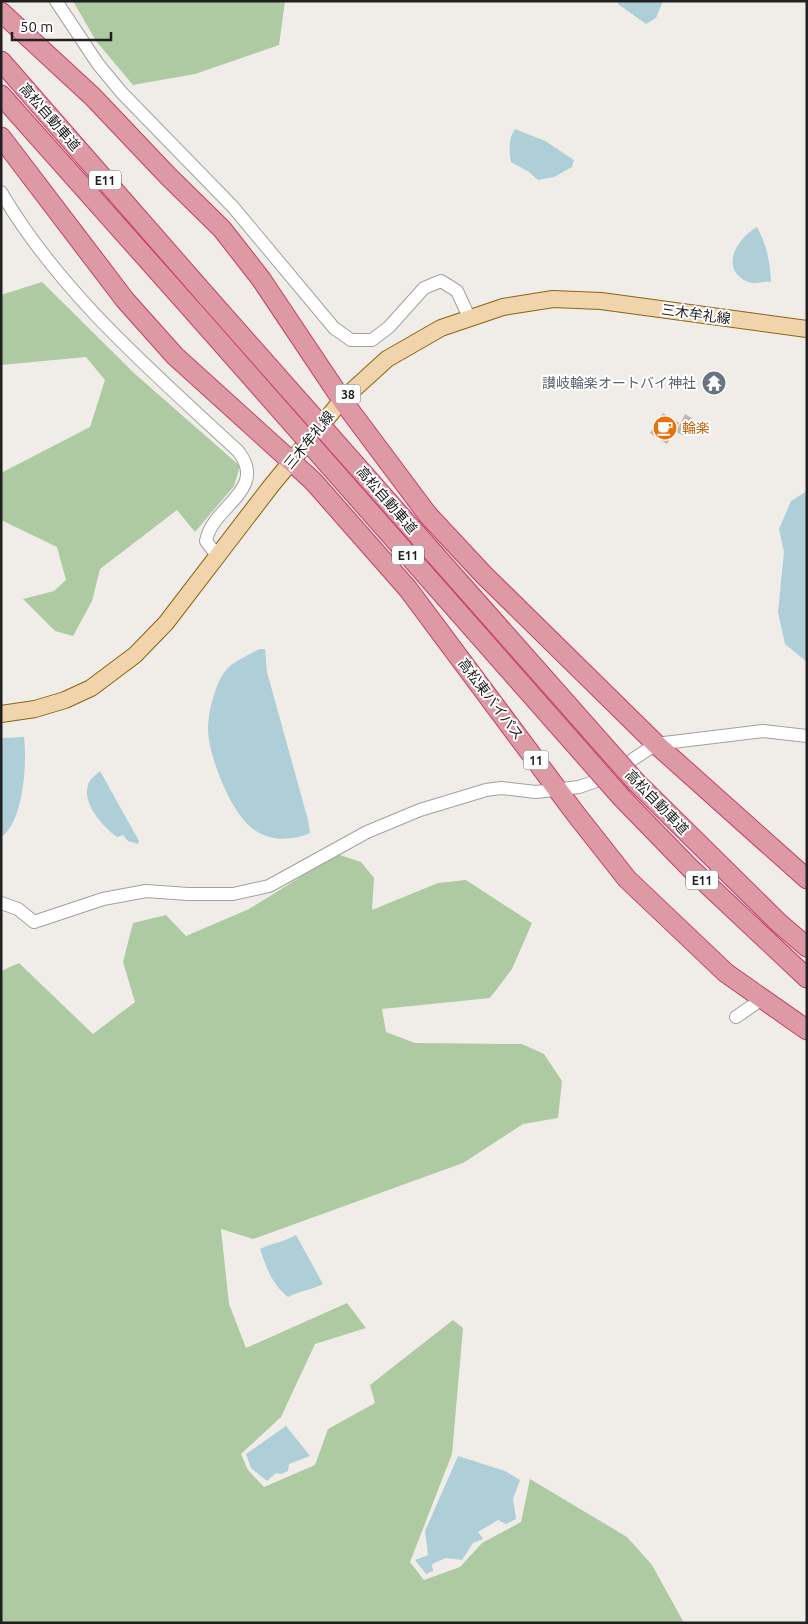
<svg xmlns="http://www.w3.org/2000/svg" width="808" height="1624" font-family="Ubuntu,'Noto Sans JP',sans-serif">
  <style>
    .forest { fill: #adcaa2 }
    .water { fill: #aeced8 }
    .building { fill: #bdb6b1 }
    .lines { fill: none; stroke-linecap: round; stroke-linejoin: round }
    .minor-casing { stroke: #a1a1a1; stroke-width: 14 }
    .major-casing { stroke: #8a6412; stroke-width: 18 }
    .highway-casing { stroke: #c63c6a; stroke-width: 21 }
    .minor { stroke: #fff; stroke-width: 12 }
    .major { stroke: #f1d4ab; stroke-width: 16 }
    .highway { stroke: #dd9aa5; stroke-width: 19 }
    .highway-bridge-casing { stroke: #c63c6a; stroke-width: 21; stroke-linecap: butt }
    .highway-bridge { stroke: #dd9aa5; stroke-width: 19 }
    .labels { text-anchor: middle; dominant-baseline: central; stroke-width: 4; stroke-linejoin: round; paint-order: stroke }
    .shield { fill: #fff; stroke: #636363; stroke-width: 1 }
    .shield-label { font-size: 12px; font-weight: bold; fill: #202020 }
    .street-label { font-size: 14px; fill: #202020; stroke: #fff }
    .worship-label { font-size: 14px; fill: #5b616d; stroke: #fff; text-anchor: end }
    .food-label { font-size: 14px; fill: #c56008; stroke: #fff; text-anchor: start }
  </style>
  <rect width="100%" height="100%" fill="#f0ede8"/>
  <g class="forest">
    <path d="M73,1H285L279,45L195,74L133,85L96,41Z"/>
    <path d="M42,282L135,374L240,466L234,486L195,532L177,510L100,569L92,601L73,636L55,631L23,599L54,591L66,580L57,547L1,520V473L90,427L105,380L86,357L1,365V295Z"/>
    <path d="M337,854L361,862L374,878L372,910L438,883L466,880L532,923L512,969L490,998L382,1009L386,1032L415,1043L522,1044L544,1054L562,1081L558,1118L523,1124L463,1163L253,1239L221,1229L229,1304L246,1348L347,1303L366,1328L315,1344L281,1417L241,1454L248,1470L264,1487L315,1465L328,1429L375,1403L370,1385L453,1320L463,1328L452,1454L410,1562L424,1580L460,1567L482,1543L521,1522L530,1479L627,1537L652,1565L684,1623H1V971L19,963L93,1034L135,1002L123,962L133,923L166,915L186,936L249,909Z"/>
  </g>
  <g class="water">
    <path d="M619,1H663L656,18L646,24L618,4Z"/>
    <path d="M515,129L545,141L574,160L572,167L554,177L538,180L529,172L511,162C509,150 508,139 515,129Z"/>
    <path d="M757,227C767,245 770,262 771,282C763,281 755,285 748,282C719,269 736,239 757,227Z"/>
    <path d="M807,491V662L785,644L778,612L784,552L779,529L791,501Z"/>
    <path d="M259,649H265L267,672L308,820L310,833C293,840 273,842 256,831C232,817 209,757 208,730C208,713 215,682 227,669C234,661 250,655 259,649Z"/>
    <path d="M24,737C27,763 24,821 1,837V738Z"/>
    <path d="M100,771L139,841L138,844L128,841L123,835L117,837C102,826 77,799 91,779C94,776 97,774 100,771Z"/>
    <path d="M296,1235L323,1284C311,1290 300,1291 288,1297C272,1284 267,1269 260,1249C272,1243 284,1242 296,1235Z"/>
    <path d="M286,1426L310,1456L289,1464L288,1471L281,1474L276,1473L267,1481L251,1468L246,1454Z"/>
    <path d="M458,1456L505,1471L520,1480L513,1499L516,1519L506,1524L498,1520L478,1532L483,1539L473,1543L462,1560L446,1558L432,1564L433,1571L426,1574L415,1560L428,1555L425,1531Z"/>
  </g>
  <g class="building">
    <path d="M663,413L679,423L667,444L650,433Z"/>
    <path d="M685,414L693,419L685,436L676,432Z"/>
  </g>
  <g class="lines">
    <defs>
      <g id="minor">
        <path d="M56,1L98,64L122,93L233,207L334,328L351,340H372L389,327L424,288L441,281L457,291L469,317"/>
        <path d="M1,192C61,294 153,372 238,451C269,490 212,506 206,541L218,557"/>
        <path d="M1,903L18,909L34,922L103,899L146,891L188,894H233L269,886L367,832L420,810L486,790L501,788L536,792L579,787L605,778L656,744L763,731L807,736"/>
        <path d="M736,1017L762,999"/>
      </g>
      <path id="major" d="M1,714L35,709L65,700L91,688L135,655L166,623L271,486L342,400L387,359L441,328L503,307L553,299L601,301L807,329"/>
      <g id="highway">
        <path d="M1,12L93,97L168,176L222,229L261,279L342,400L428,515L484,575L656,744L807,879"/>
        <path d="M1,61L209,299"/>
        <path d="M1,95L194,312"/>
        <path d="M1,137L125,300L175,356L313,481L408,589L575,813L627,879L726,973L807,1030"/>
        <path d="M636,782L779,923L807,947"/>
        <path d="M622,798L691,869L807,978"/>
      </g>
    </defs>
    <use href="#minor" class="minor-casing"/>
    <use href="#major" class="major-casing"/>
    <use href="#highway" class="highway-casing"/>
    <use href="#minor" class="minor"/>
    <use href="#major" class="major"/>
    <use href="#highway" class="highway"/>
    <defs>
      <g id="highway-bridge">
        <path d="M209,299L636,782"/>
        <path d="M194,312L622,798"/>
      </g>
    </defs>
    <use href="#highway-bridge" class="highway-bridge-casing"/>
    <use href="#highway-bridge" class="highway-bridge"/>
  </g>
  <defs>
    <symbol id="temple-disc" viewBox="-11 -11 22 22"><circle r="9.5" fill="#6b7280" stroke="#fff"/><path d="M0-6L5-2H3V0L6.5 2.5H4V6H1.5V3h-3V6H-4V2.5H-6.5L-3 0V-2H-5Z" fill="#fff"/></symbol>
    <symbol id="cafe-disc" viewBox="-11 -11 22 22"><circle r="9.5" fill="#e8710a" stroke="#fff"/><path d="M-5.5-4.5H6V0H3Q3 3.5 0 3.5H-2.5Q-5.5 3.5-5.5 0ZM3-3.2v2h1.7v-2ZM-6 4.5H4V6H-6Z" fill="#fff"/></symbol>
  </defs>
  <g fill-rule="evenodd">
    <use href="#temple-disc" x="700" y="369" width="28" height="28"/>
    <use href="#cafe-disc" x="651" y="414" width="28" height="28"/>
  </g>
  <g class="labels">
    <g class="shield">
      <rect x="89" y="170.5" width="32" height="19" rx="4"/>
      <rect x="335.5" y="384.5" width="25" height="19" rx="4"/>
      <rect x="392" y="545.5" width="32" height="19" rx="4"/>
      <rect x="523.5" y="750.5" width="25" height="19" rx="4"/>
      <rect x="686" y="870.5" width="32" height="19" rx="4"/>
    </g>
    <g class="shield-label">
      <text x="105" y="180">E11</text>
      <text x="348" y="394">38</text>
      <text x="408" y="555">E11</text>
      <text x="536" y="760">11</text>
      <text x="702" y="880">E11</text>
    </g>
    <g class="street-label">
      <text transform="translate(50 117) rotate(49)">高松自動車道</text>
      <text transform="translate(696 314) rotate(8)">三木牟礼線</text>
      <text transform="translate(309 440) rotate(-51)">三木牟礼線</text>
      <text transform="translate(387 500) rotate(49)">高松自動車道</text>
      <text transform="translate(491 699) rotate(53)">高松東バイパス</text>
      <text transform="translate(657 802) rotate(46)">高松自動車道</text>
    </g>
    <g class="worship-label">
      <text x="696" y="383">讃岐輪楽オートバイ神社</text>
    </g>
    <g class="food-label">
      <text x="682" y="428">輪楽</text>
    </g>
  </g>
  <rect width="808" height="1624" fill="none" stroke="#202020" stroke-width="5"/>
  <path d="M12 32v8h99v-8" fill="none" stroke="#202020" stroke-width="2.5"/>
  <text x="20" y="32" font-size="15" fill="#202020" stroke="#ffffff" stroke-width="4" paint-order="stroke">50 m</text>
</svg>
